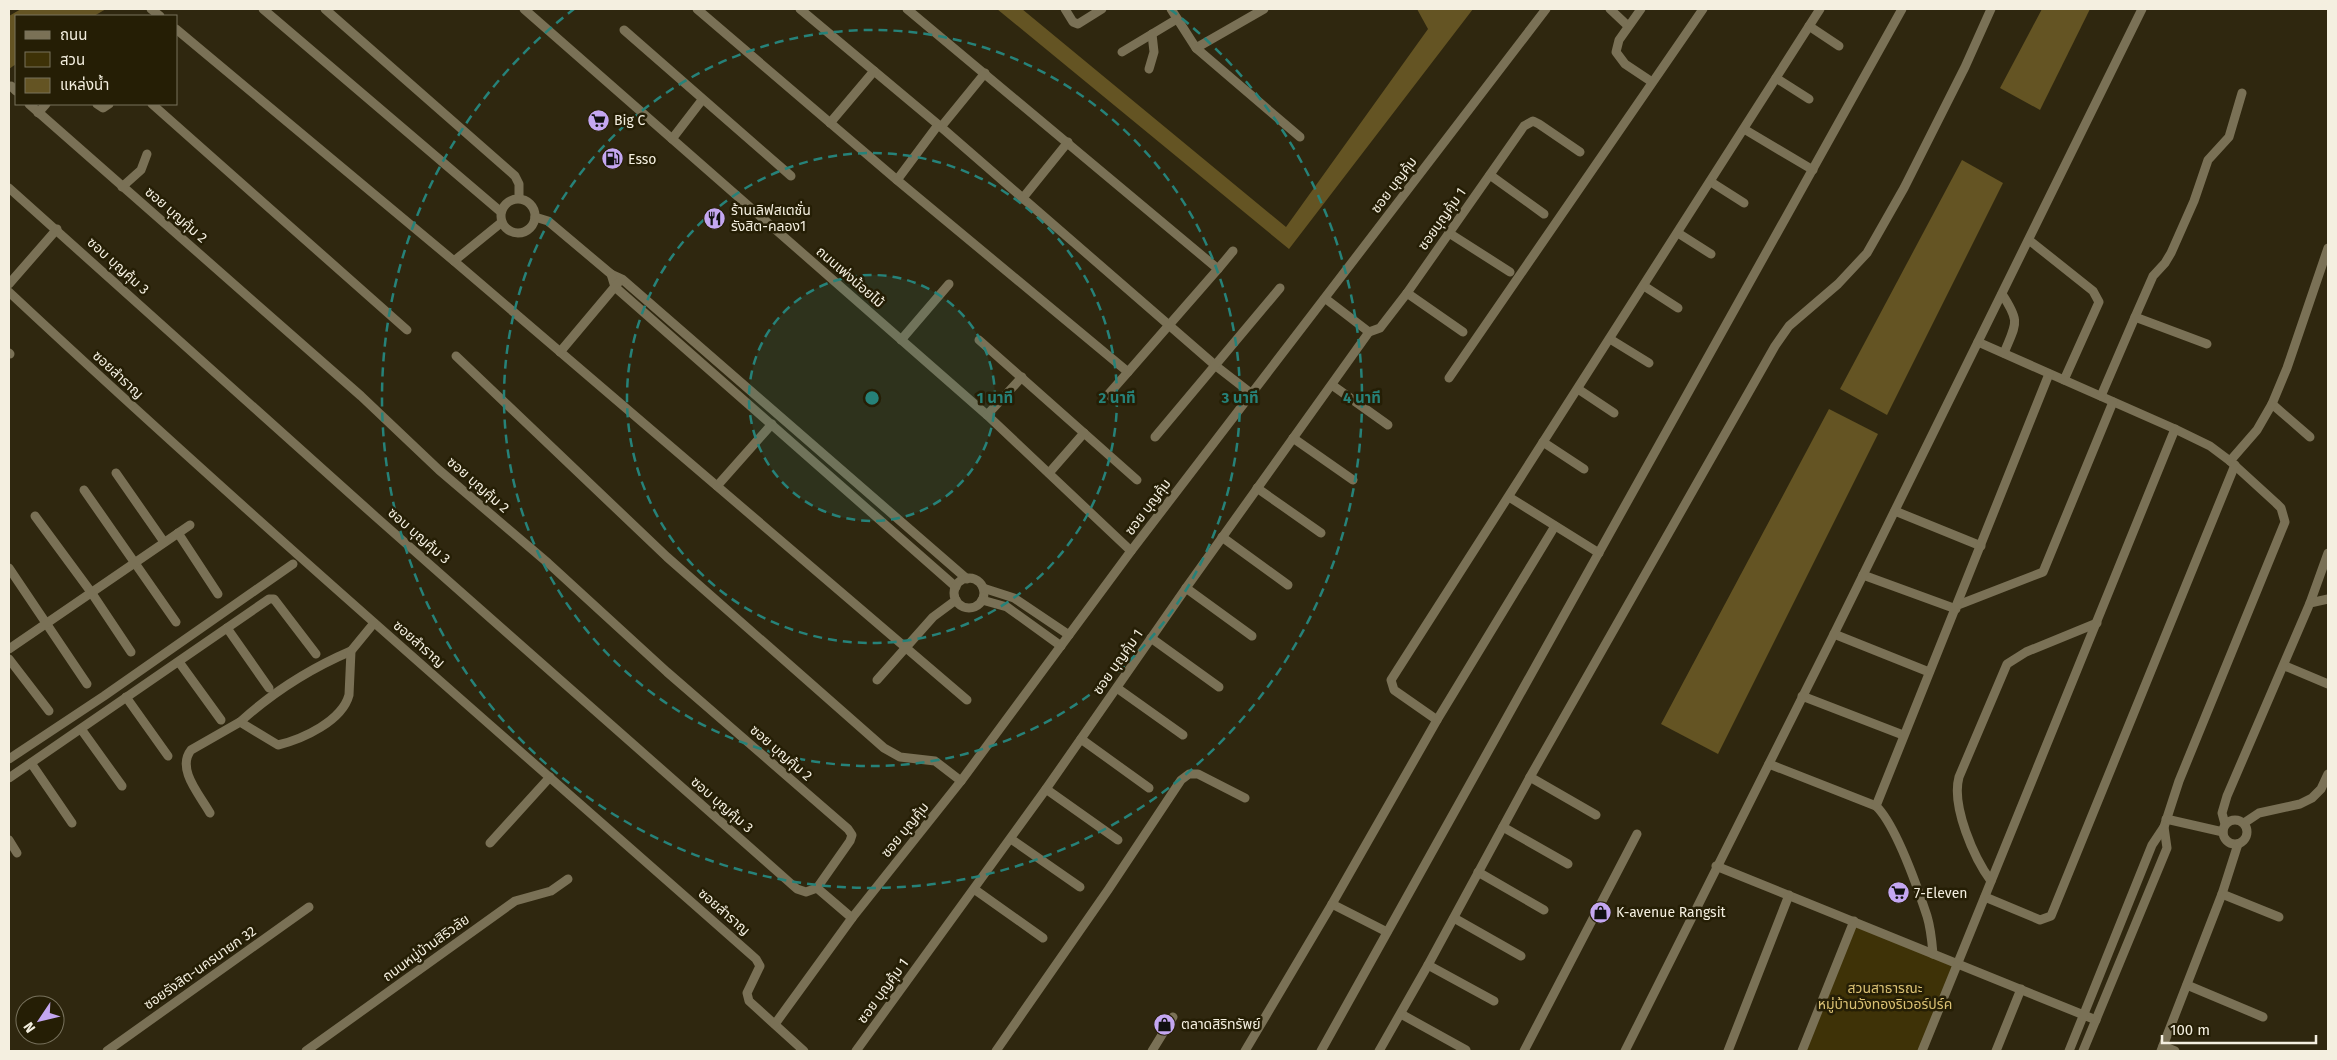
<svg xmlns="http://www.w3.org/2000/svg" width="2337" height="1060" font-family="'Fira Sans','Noto Sans Thai',sans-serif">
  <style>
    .green { fill: #3e3207 }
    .water { fill: #645423 }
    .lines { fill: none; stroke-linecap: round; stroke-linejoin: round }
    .street { stroke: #7a7156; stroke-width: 9 }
    .ring { fill: none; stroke: #268279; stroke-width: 2.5; stroke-dasharray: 9 6 }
    .labels { text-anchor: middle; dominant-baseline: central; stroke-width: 5; stroke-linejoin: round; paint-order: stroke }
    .poi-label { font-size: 14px; fill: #f4efe0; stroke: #251e05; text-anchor: start }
    .street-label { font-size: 14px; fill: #f4efe0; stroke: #251e05 }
    .park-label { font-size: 14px; fill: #dac174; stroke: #251e05 }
    .centre { fill: #268279; stroke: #251e05; stroke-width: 2.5 }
    .ring-label { font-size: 15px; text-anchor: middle; font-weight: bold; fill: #268279; stroke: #251e05; stroke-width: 5; stroke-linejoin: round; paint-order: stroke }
  </style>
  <rect width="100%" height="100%" fill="#2f270f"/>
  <path class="green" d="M1855,926L1957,966L1924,1051H1803Z"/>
  <g class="water">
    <path d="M21,9H106L94,16H16V64L9,69V16Z"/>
    <path d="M997,9H1022L1286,227L1428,29L1417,9H1473L1289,249Z"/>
    <path d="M2042,9H2090L2040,110L2000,88Z"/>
    <path d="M1962,160L2003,183L1887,415L1840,389Z"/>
    <path d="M1829,409L1878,434L1718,754L1661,724Z"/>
  </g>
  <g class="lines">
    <g class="street">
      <path d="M151,9L160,16"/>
      <path d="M263,9L501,212"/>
      <path d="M325,9L515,176L519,184V198"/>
      <path d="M524,9L987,415L1131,551"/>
      <path d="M697,9L897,180L1128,372L1218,269L907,9"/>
      <path d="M800,9L941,127L1216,366L1252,394"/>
      <path d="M1065,9L1073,22L1078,24L1102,9"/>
      <path d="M1171,9L1196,48L1264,9"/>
      <path d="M1610,9L1628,26"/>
      <path d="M1641,9L1619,40L1616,52L1625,64L1652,82"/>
      <path d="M1809,26L1839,46"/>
      <path d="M176,29L454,261L967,700"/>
      <path d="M624,30L791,176"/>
      <path d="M1196,48L1300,137"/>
      <path d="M1122,52L1177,19"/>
      <path d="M1149,69L1154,52L1152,34"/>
      <path d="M1776,78L1809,99"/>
      <path d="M11,86L16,91"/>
      <path d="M29,104L361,396L439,470L548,563L667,672L848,829L852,835L850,841L817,888"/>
      <path d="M97,104L103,108L109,104"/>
      <path d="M152,104L407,330"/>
      <path d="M38,113L46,104"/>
      <path d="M830,123L874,71"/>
      <path d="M941,127L985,73"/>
      <path d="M1744,129L1813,170"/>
      <path d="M672,139L702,100"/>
      <path d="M1490,175L1544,214"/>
      <path d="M897,180L938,125"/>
      <path d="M1711,182L1744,203"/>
      <path d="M122,187L141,170L147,154"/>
      <path d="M9,188L376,517L797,889L806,892L817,888"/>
      <circle cx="518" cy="216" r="17"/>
      <path d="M1022,199L1068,142"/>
      <path d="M535,217L548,221L611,274L622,279L967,579"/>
      <path d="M1449,233L1510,272"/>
      <path d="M1678,233L1711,254"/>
      <path d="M2029,240L2093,291L2099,302L2064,380"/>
      <path d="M454,261L502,222"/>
      <path d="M1218,269L1233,251"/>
      <path d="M611,274L615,287L956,587"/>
      <path d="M9,284L57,229"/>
      <path d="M1644,286L1678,308"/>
      <path d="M9,292C253,520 506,738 756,959L760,966L747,993L749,1001L804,1051"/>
      <path d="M1407,293L1463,332"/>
      <path d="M2002,294C2021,323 2016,323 2004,353"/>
      <path d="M2135,317L2153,276L2165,263L2171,253L2194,201L2208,160L2229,137L2242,93"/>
      <path d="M1369,332L1380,328L1407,293L1524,126L1533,121L1539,124L1580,152"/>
      <path d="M1610,339L1649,363"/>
      <path d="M901,340L949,284"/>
      <path d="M979,340L1137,480"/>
      <path d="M1978,342L2175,429L2210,446L2230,461L2276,503L2281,508L2285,522L2179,781L2164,827L2167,848L2083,1051"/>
      <path d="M560,352L618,283"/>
      <path d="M9,353L10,354"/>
      <path d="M456,356L667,557L884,748L900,757L935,761L961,781"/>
      <path d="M1449,378L1703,9"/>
      <path d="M1332,385L1388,425"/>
      <path d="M1578,389L1614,413"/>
      <path d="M2101,396L2135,317L2207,344"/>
      <path d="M1106,397L1128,372"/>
      <path d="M2272,404L2310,437"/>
      <path d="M987,415L1022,377"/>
      <path d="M1155,437L1280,288"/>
      <path d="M1293,438L1353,480"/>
      <path d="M1543,442L1584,469"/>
      <path d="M2230,461L2257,430L2272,404L2287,368L2328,248"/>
      <path d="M116,473L164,542"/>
      <path d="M1049,473L1084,433"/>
      <path d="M717,486L772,424"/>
      <path d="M1257,488L1321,533"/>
      <path d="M84,490L176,622"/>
      <path d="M1509,497L1599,553"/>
      <path d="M1895,511L1981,546"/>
      <path d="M35,516L91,592L131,652"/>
      <path d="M178,533L218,594"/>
      <path d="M1222,537L1288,585"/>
      <path d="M9,568L87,684"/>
      <path d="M1863,575L1956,609"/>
      <circle cx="969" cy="593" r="15"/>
      <path d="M983,588L1014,598L1069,635"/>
      <path d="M1186,588L1252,636"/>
      <path d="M982,600L1007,607L1061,646"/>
      <path d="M2310,603L2328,553"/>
      <path d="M1958,605L2043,572L2113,402"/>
      <path d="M227,628L269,688"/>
      <path d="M1834,634L1929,672"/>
      <path d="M1151,638L1219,687"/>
      <path d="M9,649L190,525"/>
      <path d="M9,659L49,711"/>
      <path d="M179,662L221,720"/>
      <path d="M2285,666L2328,684"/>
      <path d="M877,680L933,617L956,600"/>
      <path d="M1117,688L1183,735"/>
      <path d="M1802,696L1903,735"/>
      <path d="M126,697L168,756"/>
      <path d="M1437,720L1555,526"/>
      <path d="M240,722C273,692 309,669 351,651"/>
      <path d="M81,729L122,786"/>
      <path d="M1081,739L1149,788"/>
      <path d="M9,759L104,696L293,564"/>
      <path d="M31,763L72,823"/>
      <path d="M1769,764L1876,806C1896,825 1918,889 1927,916C1931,929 1932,942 1933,954"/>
      <path d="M1530,777L1596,815"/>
      <path d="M9,778L269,599H274L316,654"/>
      <path d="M1046,789L1118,840"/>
      <path d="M1876,806L2049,374"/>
      <path d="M210,813C200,795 176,769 191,750L240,722L278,745C303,739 342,721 349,695L351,651L374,623"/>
      <path d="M2166,819L2223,832"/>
      <circle cx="2235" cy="832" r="12"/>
      <path d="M2244,823L2259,813L2300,804L2312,798L2321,789L2328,774"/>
      <path d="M2225,824L2222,813L2227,796L2310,603L2328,599"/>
      <path d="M1503,827L1568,864"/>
      <path d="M1011,839L1080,887"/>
      <path d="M9,840L17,853"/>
      <path d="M490,843L550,777"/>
      <path d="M1716,866L2096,1020"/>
      <path d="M1478,872L1544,910"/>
      <path d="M1991,881C1974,858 1951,806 1959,777L2007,664L2026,652L2097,623"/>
      <path d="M817,888L852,918"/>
      <path d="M974,889L1043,938"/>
      <path d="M2222,894L2279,917"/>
      <path d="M1985,897L2040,920L2051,916L2235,465"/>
      <path d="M1454,918L1521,956"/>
      <path d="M1387,932L1332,904L1437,720L1394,690L1391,680L1820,9"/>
      <path d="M1428,965L1494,1001"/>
      <path d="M2187,985L2263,1017"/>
      <path d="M1401,1014L1466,1050"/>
      <path d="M775,1024L852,918L961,781L1131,551L1546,9"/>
      <path d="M2163,1046L2175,1051"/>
      <path d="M107,1051L309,907"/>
      <path d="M306,1051L515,901L551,891L568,879"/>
      <path d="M856,1051L1046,789L1186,588L1369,332L1326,299"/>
      <path d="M996,1051L1108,890L1181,780L1189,774H1198L1245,798"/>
      <path d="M1152,1051L1173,1017"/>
      <path d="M1245,1051L1332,904"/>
      <path d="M1321,1051L1902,9"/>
      <path d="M1379,1051L1428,965L1530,777L1775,346L1789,326L1838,284L1867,253L1904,188L1965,67L1991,9"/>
      <path d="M1524,1051L1637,834"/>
      <path d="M1625,1051L1834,634L2142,9"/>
      <path d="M1728,1051L1789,895"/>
      <path d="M1802,1051L1854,921"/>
      <path d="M1922,1051L2175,429"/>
      <path d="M1996,1051L2021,989"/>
      <path d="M2069,1051L2152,845L2164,827"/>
      <path d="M2161,1051L2222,894L2238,844"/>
    </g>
  </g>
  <circle cx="872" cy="398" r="123" fill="#268279" fill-opacity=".12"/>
  <g class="ring">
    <circle cx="872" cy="398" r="123"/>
    <circle cx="872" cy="398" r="245"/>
    <circle cx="872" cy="398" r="368"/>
    <path d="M1170 9A490 490 0 1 1 574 9"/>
  </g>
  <defs>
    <symbol id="supermarket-disc" viewBox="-11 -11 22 22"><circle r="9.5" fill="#c4a7f1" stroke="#251e05"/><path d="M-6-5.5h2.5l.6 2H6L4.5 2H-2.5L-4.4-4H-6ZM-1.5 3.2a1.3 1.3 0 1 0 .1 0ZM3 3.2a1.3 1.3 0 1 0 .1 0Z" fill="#111"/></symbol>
    <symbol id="fuel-disc" viewBox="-11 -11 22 22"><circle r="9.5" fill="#c4a7f1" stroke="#251e05"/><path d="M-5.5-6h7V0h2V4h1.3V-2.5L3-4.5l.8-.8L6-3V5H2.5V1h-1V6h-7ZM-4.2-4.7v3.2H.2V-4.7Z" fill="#111"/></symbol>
    <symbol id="restaurant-disc" viewBox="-11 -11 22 22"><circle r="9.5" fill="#c4a7f1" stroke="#251e05"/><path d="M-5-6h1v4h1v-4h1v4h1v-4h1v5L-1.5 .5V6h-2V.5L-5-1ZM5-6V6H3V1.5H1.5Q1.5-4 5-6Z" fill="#111"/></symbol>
    <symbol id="shop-disc" viewBox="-11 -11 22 22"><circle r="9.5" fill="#c4a7f1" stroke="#251e05"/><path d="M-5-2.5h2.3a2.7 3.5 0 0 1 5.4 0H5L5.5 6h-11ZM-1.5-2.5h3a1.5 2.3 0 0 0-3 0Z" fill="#111"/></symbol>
  </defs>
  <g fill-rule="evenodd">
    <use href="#supermarket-disc" x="586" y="108" width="25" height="25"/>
    <use href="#fuel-disc" x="600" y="146" width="25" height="25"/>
    <use href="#restaurant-disc" x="702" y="206" width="25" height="25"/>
    <use href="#supermarket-disc" x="1886" y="880" width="25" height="25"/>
    <use href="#shop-disc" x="1588" y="900" width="25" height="25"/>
    <use href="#shop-disc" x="1152" y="1012" width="25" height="25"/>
  </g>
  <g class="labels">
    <g class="poi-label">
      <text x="614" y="120">Big C</text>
      <text x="628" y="159">Esso</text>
      <text x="731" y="210">ร้านเลิฟสเตชั่น<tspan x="731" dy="16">รังสิต-คลอง1</tspan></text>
      <text x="1914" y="893">7-Eleven</text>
      <text x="1616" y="912">K-avenue Rangsit</text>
      <text x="1181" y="1024">ตลาดสิริทรัพย์</text>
    </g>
    <g class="street-label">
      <text transform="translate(1394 185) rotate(-53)">ซอย บุญคุ้ม</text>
      <text transform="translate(176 215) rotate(41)">ซอย บุญคุ้ม 2</text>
      <text transform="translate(1442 219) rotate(-55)">ซอยบุญคุ้ม 1</text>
      <text transform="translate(118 266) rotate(42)">ซอบ บุญคุ้ม 3</text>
      <text transform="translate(850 277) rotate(41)">ถนนเพ่งน้อยไม้</text>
      <text transform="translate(118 375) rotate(43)">ซอยสำราญ</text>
      <text transform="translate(478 485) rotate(41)">ซอย บุญคุ้ม 2</text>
      <text transform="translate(1148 507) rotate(-53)">ซอย บุญคุ้ม</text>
      <text transform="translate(419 536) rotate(41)">ซอบ บุญคุ้ม 3</text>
      <text transform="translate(419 644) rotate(41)">ซอยสำราญ</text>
      <text transform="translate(1118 662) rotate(-55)">ซอย บุญคุ้ม 1</text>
      <text transform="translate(781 753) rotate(41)">ซอย บุญคุ้ม 2</text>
      <text transform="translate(722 805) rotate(41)">ซอบ บุญคุ้ม 3</text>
      <text transform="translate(905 830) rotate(-51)">ซอย บุญคุ้ม</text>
      <text transform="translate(724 912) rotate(41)">ซอยสำราญ</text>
      <text transform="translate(426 948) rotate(-36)">ถนนหมู่บ้านสิริวลัย</text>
      <text transform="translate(200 968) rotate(-35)">ซอยรังสิต-นครนายก 32</text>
      <text transform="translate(883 991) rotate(-54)">ซอย บุญคุ้ม 1</text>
    </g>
    <g class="park-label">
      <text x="1885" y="988">สวนสาธารณะ<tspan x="1885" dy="16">หมู่บ้านวังทองริเวอร์ปร์ค</tspan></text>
    </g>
  </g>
  <circle cx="872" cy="398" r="8" class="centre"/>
  <g class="ring-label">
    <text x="995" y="403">1 นาที</text>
    <text x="1117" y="403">2 นาที</text>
    <text x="1240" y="403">3 นาที</text>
    <text x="1362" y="403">4 นาที</text>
  </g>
  <rect width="2337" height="1060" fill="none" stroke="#f4efe0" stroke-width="20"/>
  <rect x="15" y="15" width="162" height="90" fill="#251e05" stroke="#78725d"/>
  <rect x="25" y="31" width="25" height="8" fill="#7a7156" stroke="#78725d"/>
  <text x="60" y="40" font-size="15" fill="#f4efe0">ถนน</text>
  <rect x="25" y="52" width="25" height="15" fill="#3e3207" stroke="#78725d"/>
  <text x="60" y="65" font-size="15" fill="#f4efe0">สวน</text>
  <rect x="25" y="78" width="25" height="15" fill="#645423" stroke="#78725d"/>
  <text x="60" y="90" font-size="15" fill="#f4efe0">แหล่งน้ำ</text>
  <g transform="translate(40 1020) rotate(235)"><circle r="24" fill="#251e05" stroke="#78725d"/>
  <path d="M0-4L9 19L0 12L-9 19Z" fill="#c4a7f1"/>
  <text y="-8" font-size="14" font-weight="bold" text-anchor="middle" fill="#f4efe0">N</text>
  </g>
  <path d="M2162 1035v8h154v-8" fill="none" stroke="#f4efe0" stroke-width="2.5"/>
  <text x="2170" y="1035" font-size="15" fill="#f4efe0" stroke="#251e05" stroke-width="4" paint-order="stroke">100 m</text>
</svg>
